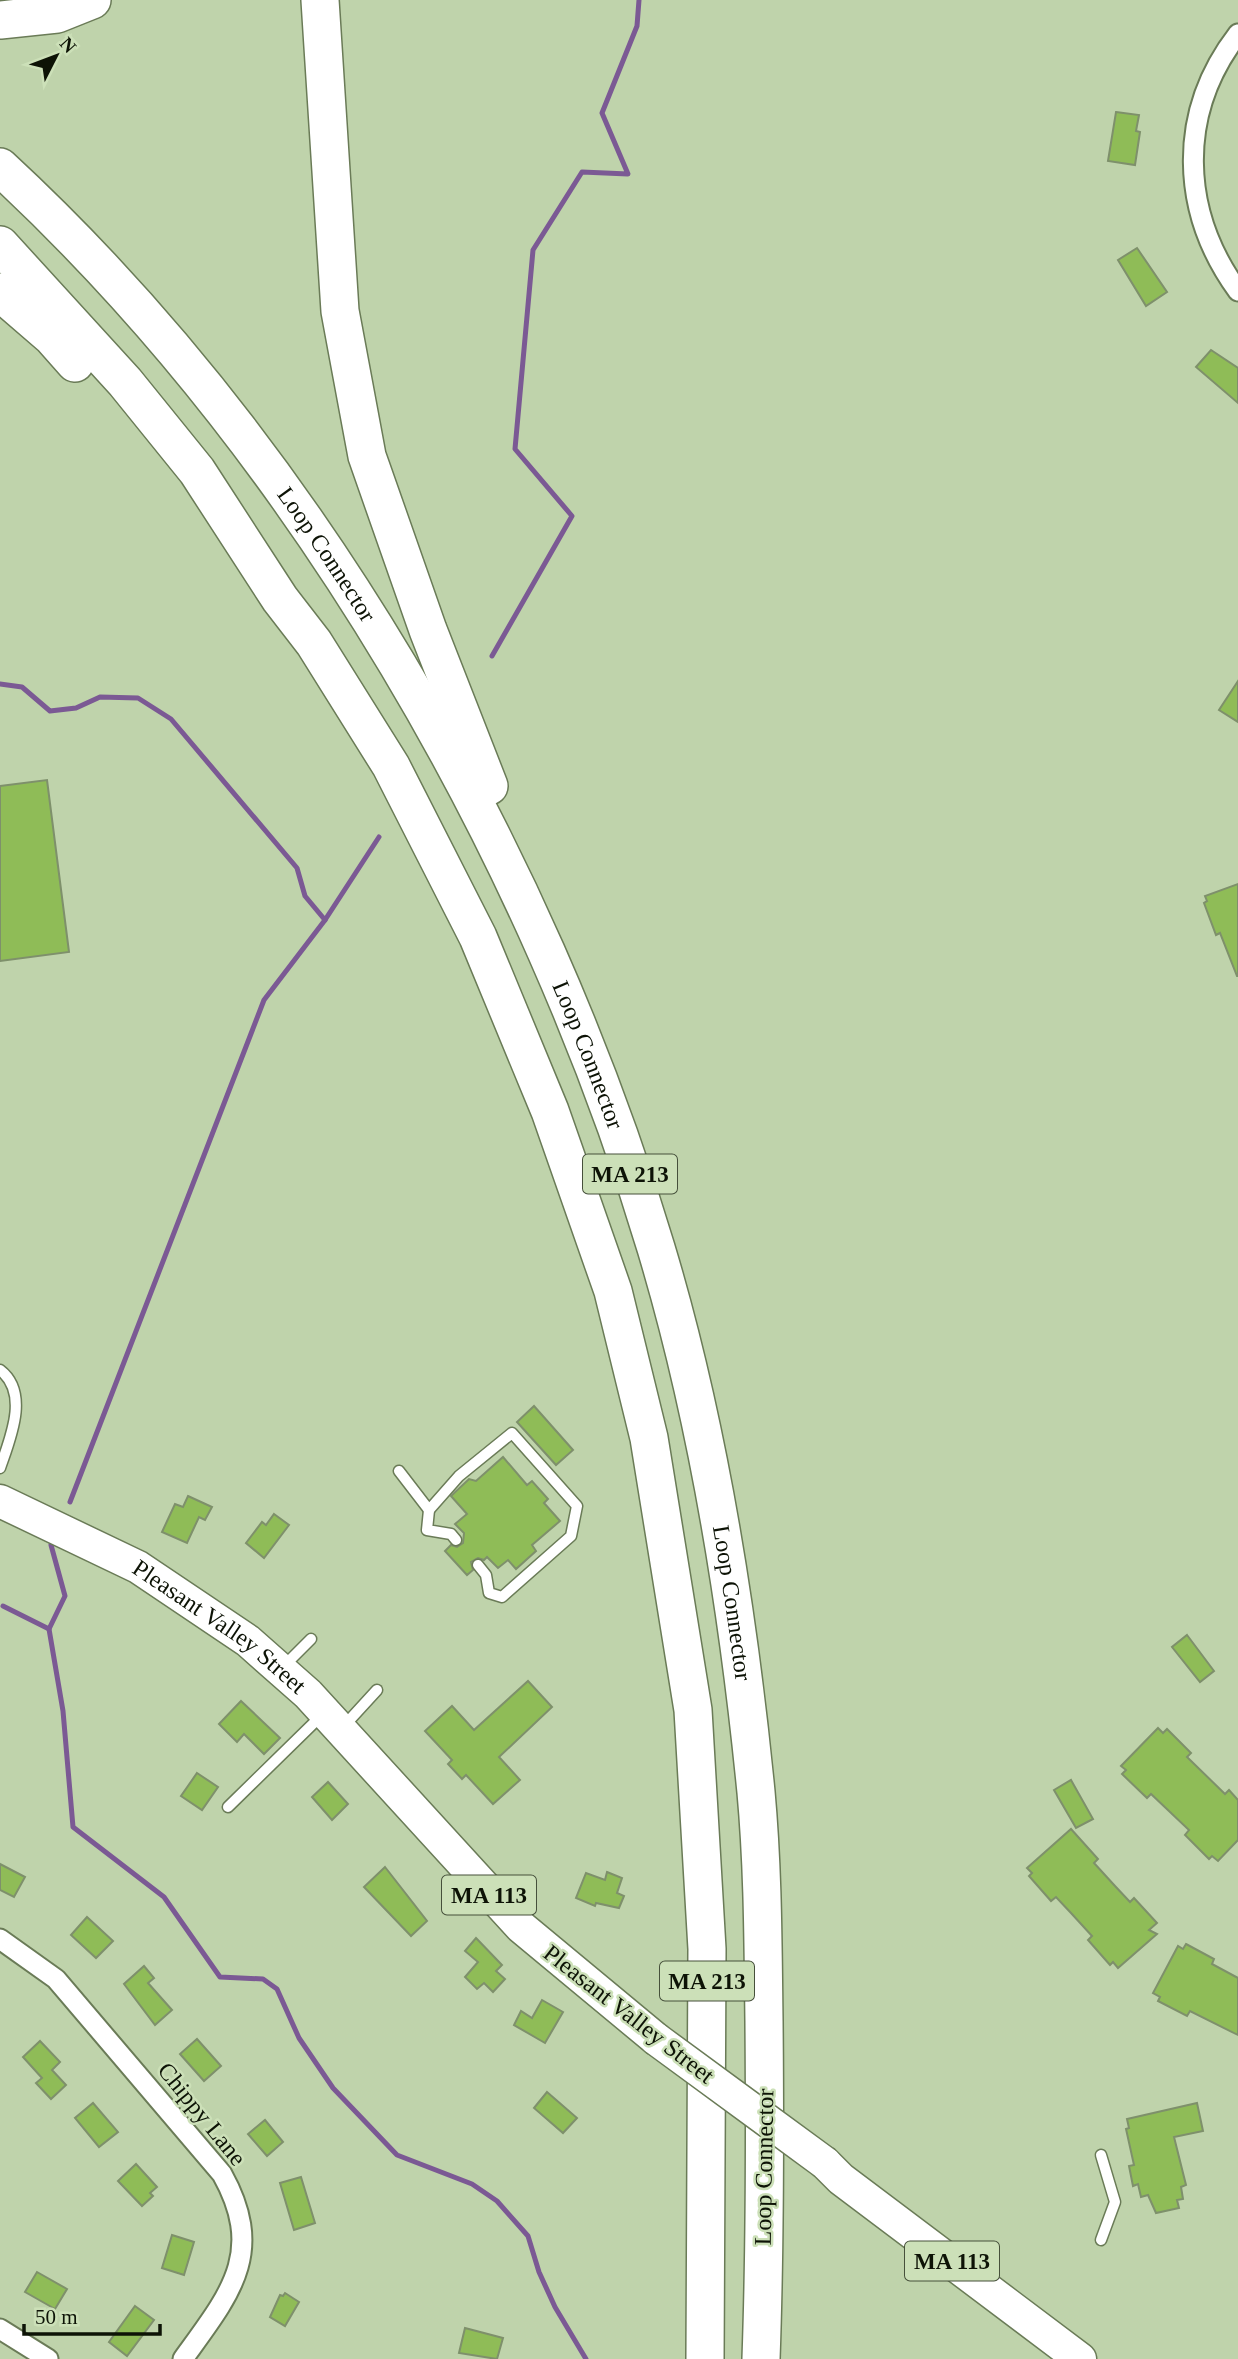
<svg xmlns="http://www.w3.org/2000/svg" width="1238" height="2359" font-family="Georgia,serif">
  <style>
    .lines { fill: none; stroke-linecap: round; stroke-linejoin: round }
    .stream { stroke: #7b5994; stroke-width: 5 }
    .building { fill: #8fbc57; stroke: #7e906b; stroke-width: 2 }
    .lane-casing { stroke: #6a7b57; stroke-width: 13 }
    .street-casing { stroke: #6a7b57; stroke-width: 23 }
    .primary-casing { stroke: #6a7b57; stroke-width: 35 }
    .highway-casing { stroke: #6a7b57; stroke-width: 40 }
    .lane { stroke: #fff; stroke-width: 10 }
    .street { stroke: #fff; stroke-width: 19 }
    .primary { stroke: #fff; stroke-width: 32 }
    .highway { stroke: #fff; stroke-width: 37 }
    .primary-bridge-casing { stroke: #6a7b57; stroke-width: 35; stroke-linecap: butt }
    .primary-bridge { stroke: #fff; stroke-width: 32 }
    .labels { text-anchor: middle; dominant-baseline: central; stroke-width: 5; stroke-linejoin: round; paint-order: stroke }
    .shield { fill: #cce0b8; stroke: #46503b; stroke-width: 2 }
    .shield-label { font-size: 23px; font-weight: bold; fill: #0d1306 }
    .street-label { font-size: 24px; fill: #0d1306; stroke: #cce0b8 }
  </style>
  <rect width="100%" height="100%" fill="#bfd3ab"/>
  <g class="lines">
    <g class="stream">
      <path d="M492,656L572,516L515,449L533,250L582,172L628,174L602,113L637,26L639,0"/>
      <path d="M0,684L22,687L50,711L76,708L100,697L138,698L171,719L297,868L305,896L325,920"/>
      <path d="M70,1502L264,1000L325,920L379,837"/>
      <path d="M3,1606L49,1629L63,1711L73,1827L164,1897L220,1977L263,1979L277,1989L299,2038L333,2088L397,2155L472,2184L497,2201L528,2236L539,2272L555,2307L586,2359"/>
      <path d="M49,1629L65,1596L51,1545"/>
    </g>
  </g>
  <g class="building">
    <path d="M1116,112L1139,115L1136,131L1140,132L1135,165L1108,161Z"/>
    <path d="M1137,248L1167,292L1146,306L1118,260Z"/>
    <path d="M1211,350L1238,368V403L1196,367Z"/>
    <path d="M1238,681V722L1219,710Z"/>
    <path d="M47,780L69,952L0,961V786Z"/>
    <path d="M1238,884V976H1237L1220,933L1216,935L1204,903L1207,901L1205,896Z"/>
    <path d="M534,1406L573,1450L556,1465L517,1422Z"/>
    <path d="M503,1457L527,1485L532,1481L548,1499L544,1503L560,1521L532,1545L536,1551L516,1569L508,1560L498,1568L487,1557L484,1560L478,1558L471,1562L473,1570L467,1575L445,1551L451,1545L457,1547L463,1543L464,1533L455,1524L467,1514L451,1496L469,1479L476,1481Z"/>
    <path d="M188,1496L212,1507L205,1520L199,1517L187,1543L162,1532L175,1504L183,1507Z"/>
    <path d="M274,1514L289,1525L264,1558L246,1543L262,1522L266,1525Z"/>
    <path d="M1187,1635L1214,1671L1200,1682L1172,1647Z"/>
    <path d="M528,1681L552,1707L499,1757L520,1780L493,1804L466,1775L462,1779L448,1764L452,1760L425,1731L452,1706L474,1730Z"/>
    <path d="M241,1701L280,1738L264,1754L244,1734L237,1742L219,1724Z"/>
    <path d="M1158,1728L1163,1733L1167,1729L1191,1753L1187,1757L1225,1794L1229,1790L1238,1800V1840L1218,1861L1212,1856L1209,1859L1185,1835L1189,1830L1151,1794L1147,1798L1122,1774L1126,1770L1121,1766Z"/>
    <path d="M197,1773L218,1787L202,1810L181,1796Z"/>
    <path d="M1071,1780L1093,1819L1076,1828L1054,1790Z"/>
    <path d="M328,1782L348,1804L332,1820L312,1797Z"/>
    <path d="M1071,1829L1098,1859L1094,1863L1115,1886L1130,1902L1134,1898L1157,1923L1149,1930L1157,1934L1118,1968L1113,1962L1110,1965L1088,1940L1092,1936L1071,1913L1056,1897L1051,1901L1029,1876L1032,1873L1027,1868Z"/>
    <path d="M0,1864L25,1877L14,1897L0,1890Z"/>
    <path d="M385,1867L427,1921L411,1936L364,1887Z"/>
    <path d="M607,1872L622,1878L617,1893L624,1896L619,1908L596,1903L595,1906L576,1898L586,1873L605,1880Z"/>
    <path d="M87,1917L113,1941L96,1958L71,1935Z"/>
    <path d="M476,1938L502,1965L496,1971L505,1979L493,1992L484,1983L477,1989L465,1977L478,1962L465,1951Z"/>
    <path d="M1186,1944L1214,1959L1212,1964L1238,1978V2035L1190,2011L1187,2016L1158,2001L1160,1997L1153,1993L1178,1946L1183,1949Z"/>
    <path d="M144,1966L154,1978L148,1983L172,2010L155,2025L124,1984Z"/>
    <path d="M542,2000L563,2012L545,2043L514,2025L521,2011L532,2018Z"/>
    <path d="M197,2039L221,2066L204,2081L180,2054Z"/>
    <path d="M40,2041L60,2062L52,2070L66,2085L51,2099L36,2083L42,2078L23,2057Z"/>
    <path d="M547,2092L577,2118L563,2133L534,2108Z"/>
    <path d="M93,2103L118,2132L99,2147L75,2118Z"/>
    <path d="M1197,2103L1203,2131L1174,2137L1186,2185L1181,2187L1183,2199L1177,2200L1179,2208L1156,2213L1148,2195L1141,2197L1138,2184L1133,2186L1129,2166L1134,2165L1126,2129L1129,2128L1127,2119Z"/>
    <path d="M265,2120L283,2142L267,2156L248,2134Z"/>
    <path d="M136,2164L157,2187L150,2193L153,2196L142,2206L118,2181Z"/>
    <path d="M301,2177L315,2223L294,2230L280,2183Z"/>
    <path d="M172,2235L194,2242L184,2275L162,2268Z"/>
    <path d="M37,2272L67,2289L55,2309L25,2292Z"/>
    <path d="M285,2293L299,2302L285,2326L270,2317L280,2295L283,2296Z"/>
    <path d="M135,2306L154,2320L127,2356L109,2342Z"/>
    <path d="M465,2328L503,2338L497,2359L459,2353Z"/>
  </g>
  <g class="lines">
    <defs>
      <g id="lane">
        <path d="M0,1370C30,1393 10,1439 0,1468"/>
        <path d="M399,1471L429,1510L459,1476L512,1433L577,1506L571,1536L502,1597L489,1593L486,1575L478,1565"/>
        <path d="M429,1510L427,1530L451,1534L456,1540"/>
        <path d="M284,1666L311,1639"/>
        <path d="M344,1726L377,1690"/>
        <path d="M228,1807L323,1714"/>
        <path d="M1101,2240L1115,2202L1101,2155"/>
      </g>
      <g id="street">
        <path d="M1238,34C1177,113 1180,211 1238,291"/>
        <path d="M0,1939L56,1979L222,2174C266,2253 230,2294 183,2359"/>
        <path d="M0,2329L48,2359"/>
      </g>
      <g id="primary">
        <path id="s1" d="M0,1501L138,1567L248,1641L308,1694L521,1927L656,2039"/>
        <path d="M825,2163L841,2179L1080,2359"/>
      </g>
      <g id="highway">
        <path d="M320,0L340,311L367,456L428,630L489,786"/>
        <path d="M0,20L57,14L92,0"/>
        <path id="s2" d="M0,167C305,449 537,852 656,1248C709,1424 738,1609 756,1792C763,1868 763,1945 764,2021C765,2134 765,2247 761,2359"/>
        <path d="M0,245L125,382L197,471L280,599L314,643L391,766L478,937L550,1111L613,1291L649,1438L693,1710L707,1949L705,2359"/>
        <path d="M0,292L52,337L75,363"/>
      </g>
    </defs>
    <use href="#lane" class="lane-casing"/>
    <use href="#street" class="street-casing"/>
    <use href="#primary" class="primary-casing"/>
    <use href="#highway" class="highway-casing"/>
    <use href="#lane" class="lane"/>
    <use href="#street" class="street"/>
    <use href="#primary" class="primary"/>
    <use href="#highway" class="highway"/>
    <defs>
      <path id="primary-bridge" d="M656,2039L825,2163"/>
    </defs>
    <use href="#primary-bridge" class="primary-bridge-casing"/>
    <use href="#primary-bridge" class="primary-bridge"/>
  </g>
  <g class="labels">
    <g class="shield">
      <rect x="583" y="1154.5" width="94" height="39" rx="5"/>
      <rect x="442" y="1875.5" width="94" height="39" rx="5"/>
      <rect x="660" y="1961.5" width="94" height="39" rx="5"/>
      <rect x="905" y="2241.5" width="94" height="39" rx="5"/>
    </g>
    <g class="shield-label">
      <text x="630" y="1174">MA 213</text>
      <text x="489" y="1895">MA 113</text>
      <text x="707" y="1981">MA 213</text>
      <text x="952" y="2261">MA 113</text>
    </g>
    <g class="street-label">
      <text stroke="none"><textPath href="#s2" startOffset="508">Loop Connector</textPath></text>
      <text stroke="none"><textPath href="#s2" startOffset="1074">Loop Connector</textPath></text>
      <text stroke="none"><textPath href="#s2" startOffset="1642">Loop Connector</textPath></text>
      <text stroke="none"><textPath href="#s1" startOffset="254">Pleasant Valley Street</textPath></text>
      <text transform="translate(629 2014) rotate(38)">Pleasant Valley Street</text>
      <text transform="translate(202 2114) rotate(51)">Chippy Lane</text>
      <text transform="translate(764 2167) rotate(-89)">Loop Connector</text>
    </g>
  </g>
  <g transform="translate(56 56) rotate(48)" stroke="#cce0b8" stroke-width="5" paint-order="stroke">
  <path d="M0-5L12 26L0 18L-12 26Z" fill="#0d1306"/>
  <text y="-10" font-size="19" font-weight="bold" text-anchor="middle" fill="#0d1306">N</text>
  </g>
  <path d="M24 2324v10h136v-10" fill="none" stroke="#0d1306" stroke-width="3.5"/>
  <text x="35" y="2324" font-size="21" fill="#0d1306" stroke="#cce0b8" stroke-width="5" paint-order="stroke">50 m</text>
</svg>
